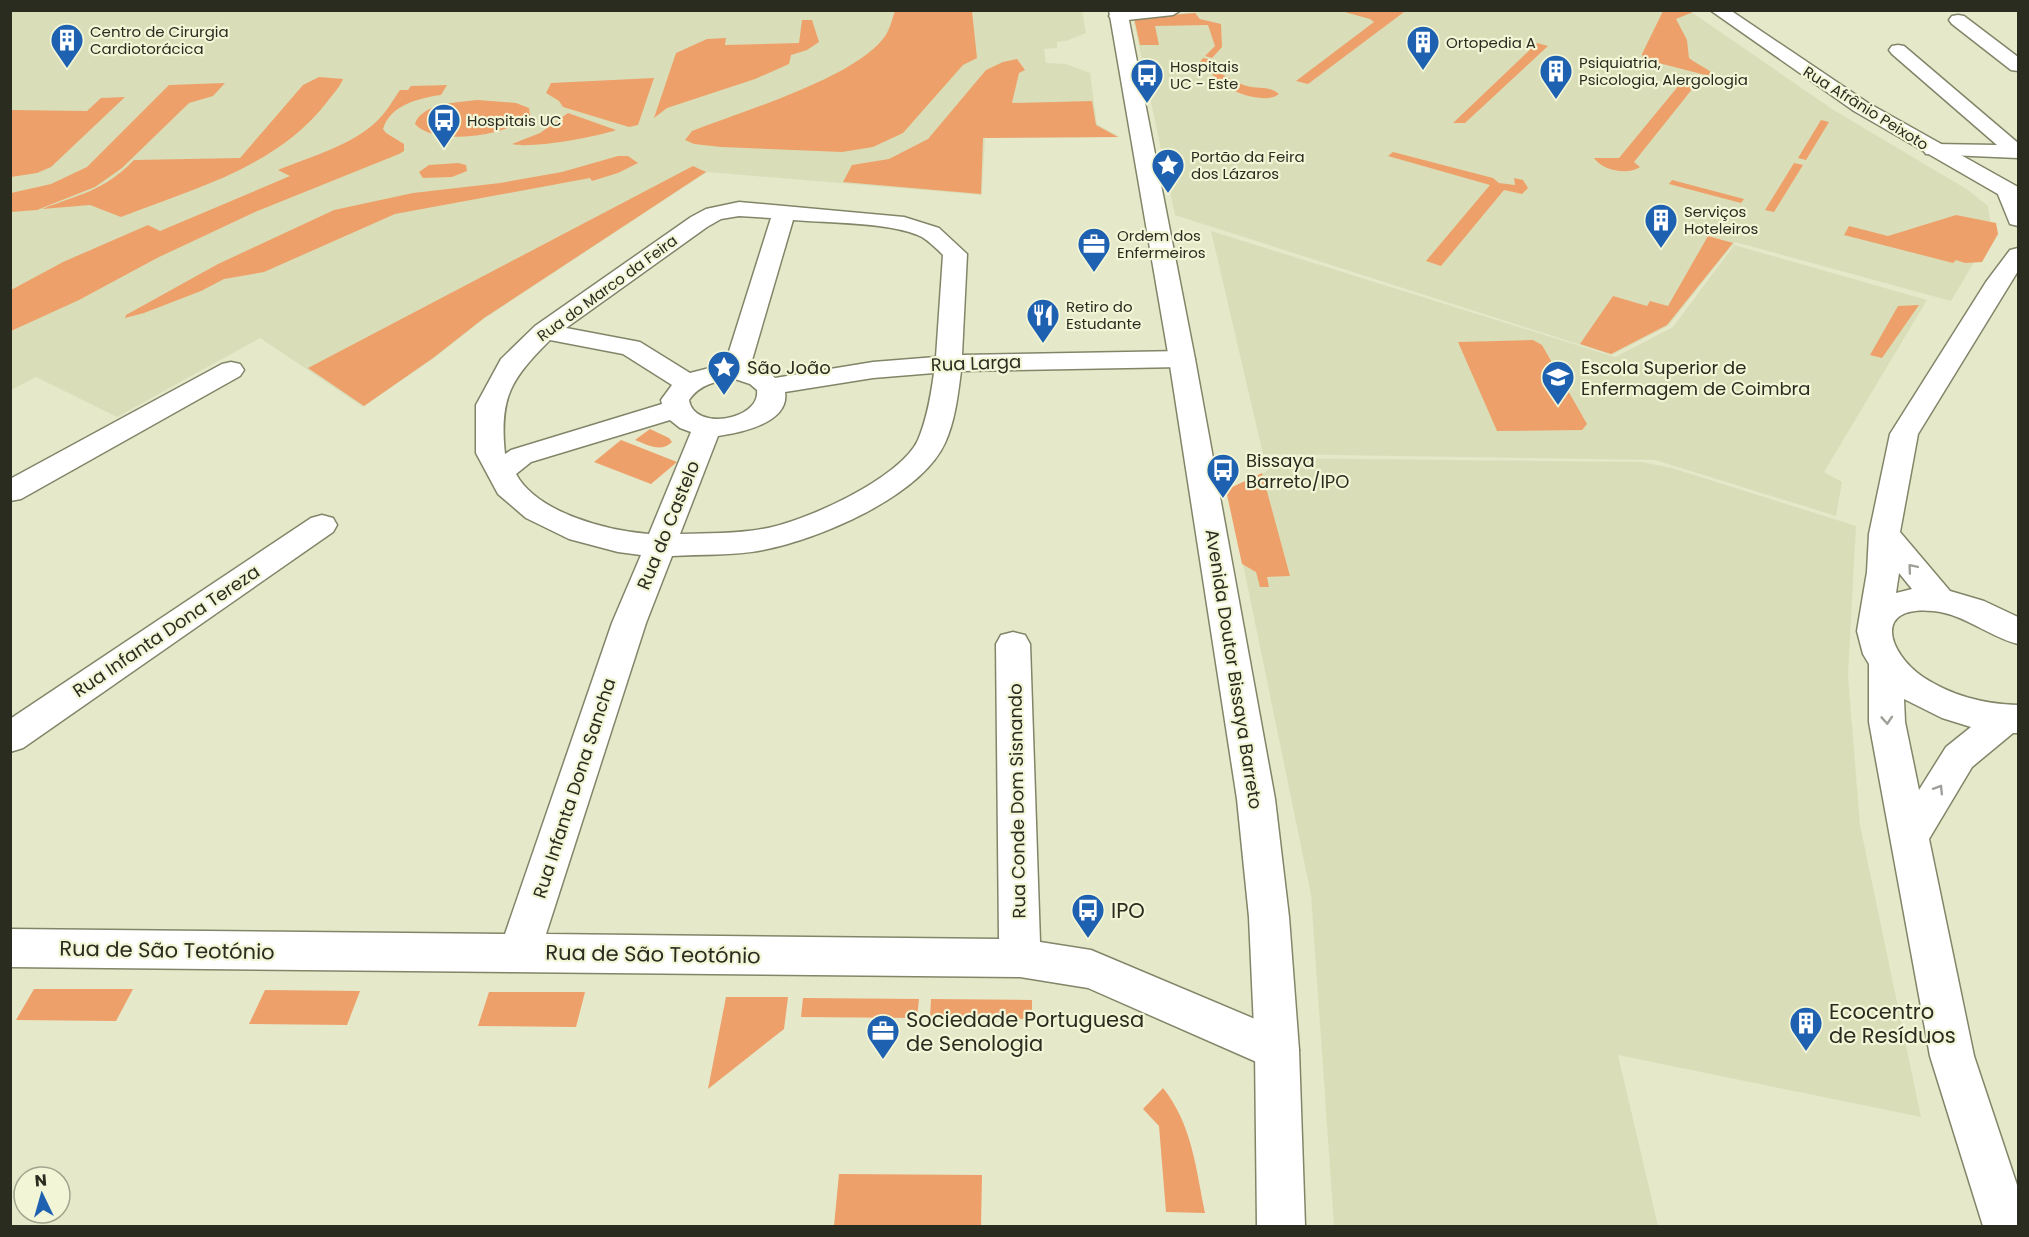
<svg xmlns="http://www.w3.org/2000/svg" width="2029" height="1237" font-family="Poppins,sans-serif">
  <style>
    .built { fill: #dadeb8 }
    .green { fill: #eea06a }
    .lines { fill: none; stroke-linecap: round; stroke-linejoin: round }
    .street-casing { stroke: #828568; stroke-width: 3 }
    .secondary-casing { stroke: #828568; stroke-width: 3 }
    .primary-casing { stroke: #828568; stroke-width: 3 }
    .street { fill: #fff; fill-rule: evenodd }
    .secondary { fill: #fff; fill-rule: evenodd }
    .primary { fill: #fff; fill-rule: evenodd }
    .oneway { stroke: #a0a09b }
    .labels { text-anchor: middle; dominant-baseline: central; stroke-width: 4.5; stroke-linejoin: round; paint-order: stroke }
    .far-poi-label { font-size: 15px; fill: #2b2c20; stroke: #f2f6d6; text-anchor: start }
    .far-street-label { font-size: 15px; fill: #2b2c20; stroke: #f2f6d6 }
    .street-label { font-size: 18px; fill: #2b2c20; stroke: #f2f6d6 }
    .poi-label { font-size: 18px; fill: #2b2c20; stroke: #f2f6d6; text-anchor: start }
    .near-poi-label { font-size: 21px; fill: #2b2c20; stroke: #f2f6d6; text-anchor: start }
    .near-street-label { font-size: 21px; fill: #2b2c20; stroke: #f2f6d6 }
  </style>
  <rect width="100%" height="100%" fill="#e5e8c9"/>
  <g class="built">
    <path d="M1220,10L1690,11L1832,109L1968,190L1988,206L1992,232L1951,301L1735,242L1668,326L1612,355L1175,215L1133,18Z"/>
    <path d="M11,11H1082L1086,33L1066,41L1057,42V48L1044,49L1046,63L1066,64L1090,73L1097,124L1120,137L985,138L982,195L707,172L485,318L434,358L363,407L260,338L117,417L36,377L11,390Z"/>
    <path d="M1211,231L1615,357L1673,327L1734,245L1927,300L1824,472L1842,482L1836,516L1655,460L1263,454Z"/>
    <path d="M1265,458L1642,462L1672,468L1856,526L1848,675L1860,825L1921,1117L1618,1055L1658,1226H1334L1311,895L1228,491L1267,471Z"/>
  </g>
  <g class="green">
    <path d="M1400,10L1404,12L1308,84L1296,81L1374,22L1370,19L1341,11Z"/>
    <path d="M895,11H972L977,58L963,65L903,133L873,147L842,152L721,147L694,144L685,140L692,131C741,112 850,79 882,40C889,33 892,20 895,11Z"/>
    <path d="M1663,11L1693,12L1676,19L1687,40L1689,58C1699,66 1709,68 1717,78L1643,59L1642,54Z"/>
    <path d="M1195,13L1200,19L1221,24L1222,47L1212,58L1205,56L1215,46L1208,25L1155,26L1159,45H1140L1134,18Z"/>
    <path d="M802,20H812L819,42L807,50L791,55L789,64L755,79L667,108L654,118L676,53L707,39L726,38L725,45L799,43Z"/>
    <path d="M1537,43L1548,46L1465,123H1453Z"/>
    <path d="M1203,58L1208,59C1212,71 1234,82 1247,86C1258,89 1271,86 1279,94C1267,104 1236,94 1224,85C1216,79 1208,70 1200,62Z"/>
    <path d="M1017,59L1025,70L1019,73L1012,103L1092,101L1096,125L1118,137L983,138L981,194L843,182L852,165L889,159L928,139L986,70L1003,62Z"/>
    <path d="M1677,76L1697,83L1634,162L1640,167C1627,176 1602,170 1594,158H1619L1680,84Z"/>
    <path d="M319,77L343,79C340,87 333,94 327,102C277,167 195,188 121,217L90,205L42,209C79,194 103,192 134,160L240,158L303,85Z"/>
    <path d="M654,78L638,125L629,127L563,107L559,101L546,93L551,83Z"/>
    <path d="M225,83L213,96L189,103L122,168L95,187L37,210L11,212V193L51,184L87,167L169,85Z"/>
    <path d="M447,85L441,95C419,98 390,105 383,129L386,133L404,144V151L399,154L255,212L157,258L79,300L11,331V290L63,262L148,225L160,231L290,176L278,170C311,156 352,146 378,120C387,111 393,100 400,90H408L411,86Z"/>
    <path d="M125,97L51,167L37,173L11,177V110L87,111L101,98Z"/>
    <path d="M478,100L516,103L529,108L530,115C511,136 435,147 415,124C421,103 460,102 478,100Z"/>
    <path d="M568,113L616,130C598,137 529,149 512,144L540,133Z"/>
    <path d="M1821,120L1829,122L1806,160L1798,158Z"/>
    <path d="M1393,152L1493,178L1499,183L1515,185L1514,178L1523,180L1528,188L1522,194L1504,190L1441,266L1426,261L1490,185L1388,156Z"/>
    <path d="M618,156H628L638,163L618,173L592,181L590,178L395,214L264,272L224,279L201,291L144,313L125,318L126,315L218,264L334,210L413,193L500,183L562,172Z"/>
    <path d="M458,163L466,165L467,171L452,177L423,178L419,172L429,165Z"/>
    <path d="M1794,163L1803,165L1774,212L1765,210Z"/>
    <path d="M693,166L706,172L484,318L433,358L364,406L308,368Z"/>
    <path d="M1672,180L1744,199L1741,203L1669,184Z"/>
    <path d="M1956,215L1996,223L1998,234L1982,262L1965,263L1956,260L1953,263L1844,235L1849,226L1888,236Z"/>
    <path d="M1708,236L1733,243L1667,325L1611,354L1580,344L1613,296L1647,306L1650,301L1668,306Z"/>
    <path d="M1919,305L1882,358L1870,355L1898,306Z"/>
    <path d="M1533,340L1542,345L1587,424L1582,430L1497,431L1458,342Z"/>
    <path d="M650,429L669,438L672,442C661,453 648,445 635,440Z"/>
    <path d="M621,440L677,462L651,484L594,462Z"/>
    <path d="M1262,473L1290,576L1267,577L1269,587H1260L1256,572L1242,564L1226,490Z"/>
    <path d="M34,989H133L116,1021L16,1020Z"/>
    <path d="M265,990L360,991L347,1025L249,1024Z"/>
    <path d="M489,992H585L576,1027L478,1026Z"/>
    <path d="M726,997H788L784,1029L708,1089Z"/>
    <path d="M803,998L919,999L917,1018L801,1017Z"/>
    <path d="M931,999L1032,1000V1019L930,1018Z"/>
    <path d="M1163,1088C1192,1124 1196,1169 1205,1213L1166,1212L1159,1126L1143,1109Z"/>
    <path d="M839,1174L982,1175L981,1226H834Z"/>
  </g>
  <g class="lines">
    <defs>
      <g id="street">
        <path d="M1121,10H1181L1173,15L1118,21L1112,20L1109,16L1112,12Z"/>
        <path d="M1958,15L1964,16L2018,57V71L2011,70L1952,24L1949,20L1952,16Z"/>
        <path d="M1898,45L1904,46L2018,143V158L1926,154L1923,150L1926,146L1933,144L1997,145L1892,54L1889,50L1892,46Z"/>
        <path d="M2008,185L2016,187L2018,191V226L2010,224L1997,192L2000,187Z"/>
        <path d="M739,202L904,217L939,228L967,254L962,355L1182,351L1191,353L1195,359L1191,365L1182,367L961,371C958,395 955,421 945,443C920,497 819,539 763,550C734,556 701,554 672,556L646,623L546,934L999,939L996,644L1001,635L1013,632L1025,635L1030,644L1040,942L1091,950L1293,1035L1299,1050L1293,1065L1277,1071L1088,988L1020,977L10,967V929L505,934L612,623L641,555L618,552L569,539L526,518L498,494L476,453V405L501,359L535,326L691,217L706,209ZM739,216L771,218L725,364L690,373L640,342L566,328L707,227L721,219ZM793,220C828,223 892,222 922,237C930,242 937,249 943,255L936,357L873,362L775,378L769,372L750,367ZM550,340L623,354L672,385L661,400L662,404L511,450L505,454C499,397 511,379 550,340ZM934,373C931,395 927,419 918,440C901,478 803,523 762,529C736,534 707,533 680,534L718,436C740,433 790,423 785,392L873,378ZM735,379L750,384L757,390C761,420 694,432 689,400C700,384 716,381 735,379ZM670,420L680,428L691,432L649,534C608,531 537,513 516,474L531,462Z"/>
        <path d="M231,362L240,364L244,370L240,376L21,499L10,501V479L222,364Z"/>
        <path d="M322,515L333,518L337,525L333,532L23,748L10,752V719L311,518Z"/>
      </g>
      <g id="secondary">
        <path d="M1109,10H1127L1195,359L1275,799L1289,917L1299,1050L1305,1226H1257L1255,1050L1249,917L1237,799L1169,359Z"/>
        <path d="M2018,248V271L1918,434L1900,532L1950,591L1984,601L2018,617V644C1989,637 1965,614 1933,611C1873,605 1887,652 1923,677C1952,696 1984,704 2018,705V733H2013L1972,767L1929,839L1974,1056L2018,1188V1226H1983L1930,1056L1869,722V664L1863,654L1857,631L1867,572L1869,534L1890,434L1986,282L2010,250ZM1899,573L1912,589L1896,593ZM1904,699L1942,718L1971,727L1946,747L1919,790L1905,722Z"/>
      </g>
      <path id="primary" d="M1710,10H1730L1868,103L2018,187V202L2010,201L1854,111Z"/>
    </defs>
    <use href="#street" class="street-casing"/>
    <use href="#secondary" class="secondary-casing"/>
    <use href="#primary" class="primary-casing"/>
    <use href="#street" class="street"/>
    <use href="#secondary" class="secondary"/>
    <use href="#primary" class="primary"/>
  </g>
  <defs><path id="oneway-chevron" d="M-2-3.5L2.5 0L-2 3.5" fill="none" stroke-width="1.6" stroke-linecap="round" stroke-linejoin="round" transform="scale(1.5)"/></defs>
  <g class="oneway">
    <use href="#oneway-chevron" transform="translate(1912 568) rotate(-130)"/>
    <use href="#oneway-chevron" transform="translate(1887 720) rotate(86)"/>
    <use href="#oneway-chevron" transform="translate(1939 789) rotate(-58)"/>
  </g>
  <defs>
    <symbol id="building-pin" viewBox="-11 -11 22 30"><path d="M0 17L-7.5 6A9.5 9.5 0 1 1 7.5 6Z" fill="#1e61b1" stroke="#f2f6d6"/><path d="M-4-6H4V6H1V3H-1V6H-4ZM-2.5-4.3h1.7v1.8h-1.7ZM.8-4.3h1.7v1.8H.8ZM-2.5-1h1.7V.8h-1.7ZM.8-1h1.7V.8H.8Z" fill="#fff"/></symbol>
    <symbol id="bus-pin" viewBox="-11 -11 22 30"><path d="M0 17L-7.5 6A9.5 9.5 0 1 1 7.5 6Z" fill="#1e61b1" stroke="#f2f6d6"/><path d="M-5-6H5V4H4V6H2V4H-2V6H-4V4H-5ZM-3.5-4V0h7V-4ZM-3.5 1.2v1.5H-2V1.2ZM2 1.2v1.5H3.5V1.2Z" fill="#fff"/></symbol>
    <symbol id="sight-pin" viewBox="-11 -11 22 30"><path d="M0 17L-7.5 6A9.5 9.5 0 1 1 7.5 6Z" fill="#1e61b1" stroke="#f2f6d6"/><path d="M0-6L1.8-2.2L6-1.7L2.9 1.2L3.7 5.4L0 3.3L-3.7 5.4L-2.9 1.2L-6-1.7L-1.8-2.2Z" fill="#fff"/></symbol>
    <symbol id="office-pin" viewBox="-11 -11 22 30"><path d="M0 17L-7.5 6A9.5 9.5 0 1 1 7.5 6Z" fill="#1e61b1" stroke="#f2f6d6"/><path d="M-6-3h4V-5.5h4V-3h4V5H-6ZM-1-4.5V-3h2v-1.5ZM-6 0V1H6V0Z" fill="#fff"/></symbol>
    <symbol id="restaurant-pin" viewBox="-11 -11 22 30"><path d="M0 17L-7.5 6A9.5 9.5 0 1 1 7.5 6Z" fill="#1e61b1" stroke="#f2f6d6"/><path d="M-5-6h1v4h1v-4h1v4h1v-4h1v5L-1.5 .5V6h-2V.5L-5-1ZM5-6V6H3V1.5H1.5Q1.5-4 5-6Z" fill="#fff"/></symbol>
    <symbol id="university-pin" viewBox="-11 -11 22 30"><path d="M0 17L-7.5 6A9.5 9.5 0 1 1 7.5 6Z" fill="#1e61b1" stroke="#f2f6d6"/><path d="M0-5L7-2L0 1L-7-2ZM-4 1L0 2.5L4 1V4Q0 6-4 4Z" fill="#fff"/></symbol>
  </defs>
  <g fill-rule="evenodd">
    <use href="#building-pin" x="48" y="21" width="38" height="52"/>
    <use href="#building-pin" x="1404" y="23" width="38" height="52"/>
    <use href="#building-pin" x="1537" y="52" width="38" height="52"/>
    <use href="#bus-pin" x="1128" y="56" width="38" height="52"/>
    <use href="#bus-pin" x="425" y="101" width="38" height="52"/>
    <use href="#sight-pin" x="1149" y="146" width="38" height="52"/>
    <use href="#building-pin" x="1642" y="201" width="38" height="52"/>
    <use href="#office-pin" x="1075" y="225" width="38" height="52"/>
    <use href="#restaurant-pin" x="1024" y="296" width="38" height="52"/>
    <use href="#sight-pin" x="705" y="348" width="38" height="52"/>
    <use href="#university-pin" x="1539" y="358" width="38" height="52"/>
    <use href="#bus-pin" x="1204" y="451" width="38" height="52"/>
    <use href="#bus-pin" x="1069" y="891" width="38" height="52"/>
    <use href="#building-pin" x="1787" y="1004" width="38" height="52"/>
    <use href="#office-pin" x="864" y="1012" width="38" height="52"/>
  </g>
  <g class="labels">
    <g class="far-poi-label">
      <text x="90" y="31">Centro de Cirurgia<tspan x="90" dy="17">Cardiotorácica</tspan></text>
      <text x="1446" y="42">Ortopedia A</text>
      <text x="1579" y="62">Psiquiatria,<tspan x="1579" dy="17">Psicologia, Alergologia</tspan></text>
      <text x="1170" y="66">Hospitais<tspan x="1170" dy="17">UC - Este</tspan></text>
      <text x="467" y="120">Hospitais UC</text>
      <text x="1191" y="156">Portão da Feira<tspan x="1191" dy="17">dos Lázaros</tspan></text>
      <text x="1684" y="211">Serviços<tspan x="1684" dy="17">Hoteleiros</tspan></text>
      <text x="1117" y="235">Ordem dos<tspan x="1117" dy="17">Enfermeiros</tspan></text>
      <text x="1066" y="306">Retiro do<tspan x="1066" dy="17">Estudante</tspan></text>
    </g>
    <g class="far-street-label">
      <text transform="translate(1866 108) rotate(32)">Rua Afrânio Peixoto</text>
      <text transform="translate(607 288) rotate(-36)">Rua do Marco da Feira</text>
    </g>
    <g class="street-label">
      <text transform="translate(976 363) rotate(-2)">Rua Larga</text>
      <text transform="translate(668 525) rotate(-68)">Rua do Castelo</text>
      <text transform="translate(166 631) rotate(-34)">Rua Infanta Dona Tereza</text>
      <text transform="translate(1234 669) rotate(81)">Avenida Doutor Bissaya Barreto</text>
      <text transform="translate(574 788) rotate(-72)">Rua Infanta Dona Sancha</text>
      <text transform="translate(1017 801) rotate(-91)">Rua Conde Dom Sisnando</text>
    </g>
    <g class="poi-label">
      <text x="747" y="367">São João</text>
      <text x="1581" y="367">Escola Superior de<tspan x="1581" dy="21">Enfermagem de Coimbra</tspan></text>
      <text x="1246" y="460">Bissaya<tspan x="1246" dy="21">Barreto/IPO</tspan></text>
    </g>
    <g class="near-poi-label">
      <text x="1111" y="910">IPO</text>
      <text x="1829" y="1011">Ecocentro<tspan x="1829" dy="24">de Resíduos</tspan></text>
      <text x="906" y="1019">Sociedade Portuguesa<tspan x="906" dy="24">de Senologia</tspan></text>
    </g>
    <g class="near-street-label">
      <text transform="translate(167 950) rotate(1)">Rua de São Teotónio</text>
      <text transform="translate(653 954) rotate(1)">Rua de São Teotónio</text>
    </g>
  </g>
  <rect width="2029" height="1237" fill="none" stroke="#2b2c20" stroke-width="24"/>
  <g transform="translate(42 1195) rotate(355)"><circle r="28" fill="#f2f6d6" stroke="#a2a58d" stroke-width="1.5"/>
  <path d="M0-4.5L10 22L0 15L-10 22Z" fill="#1e61b1"/>
  <text y="-9" font-size="16" font-weight="bold" text-anchor="middle" fill="#2b2c20">N</text>
  </g>
</svg>
